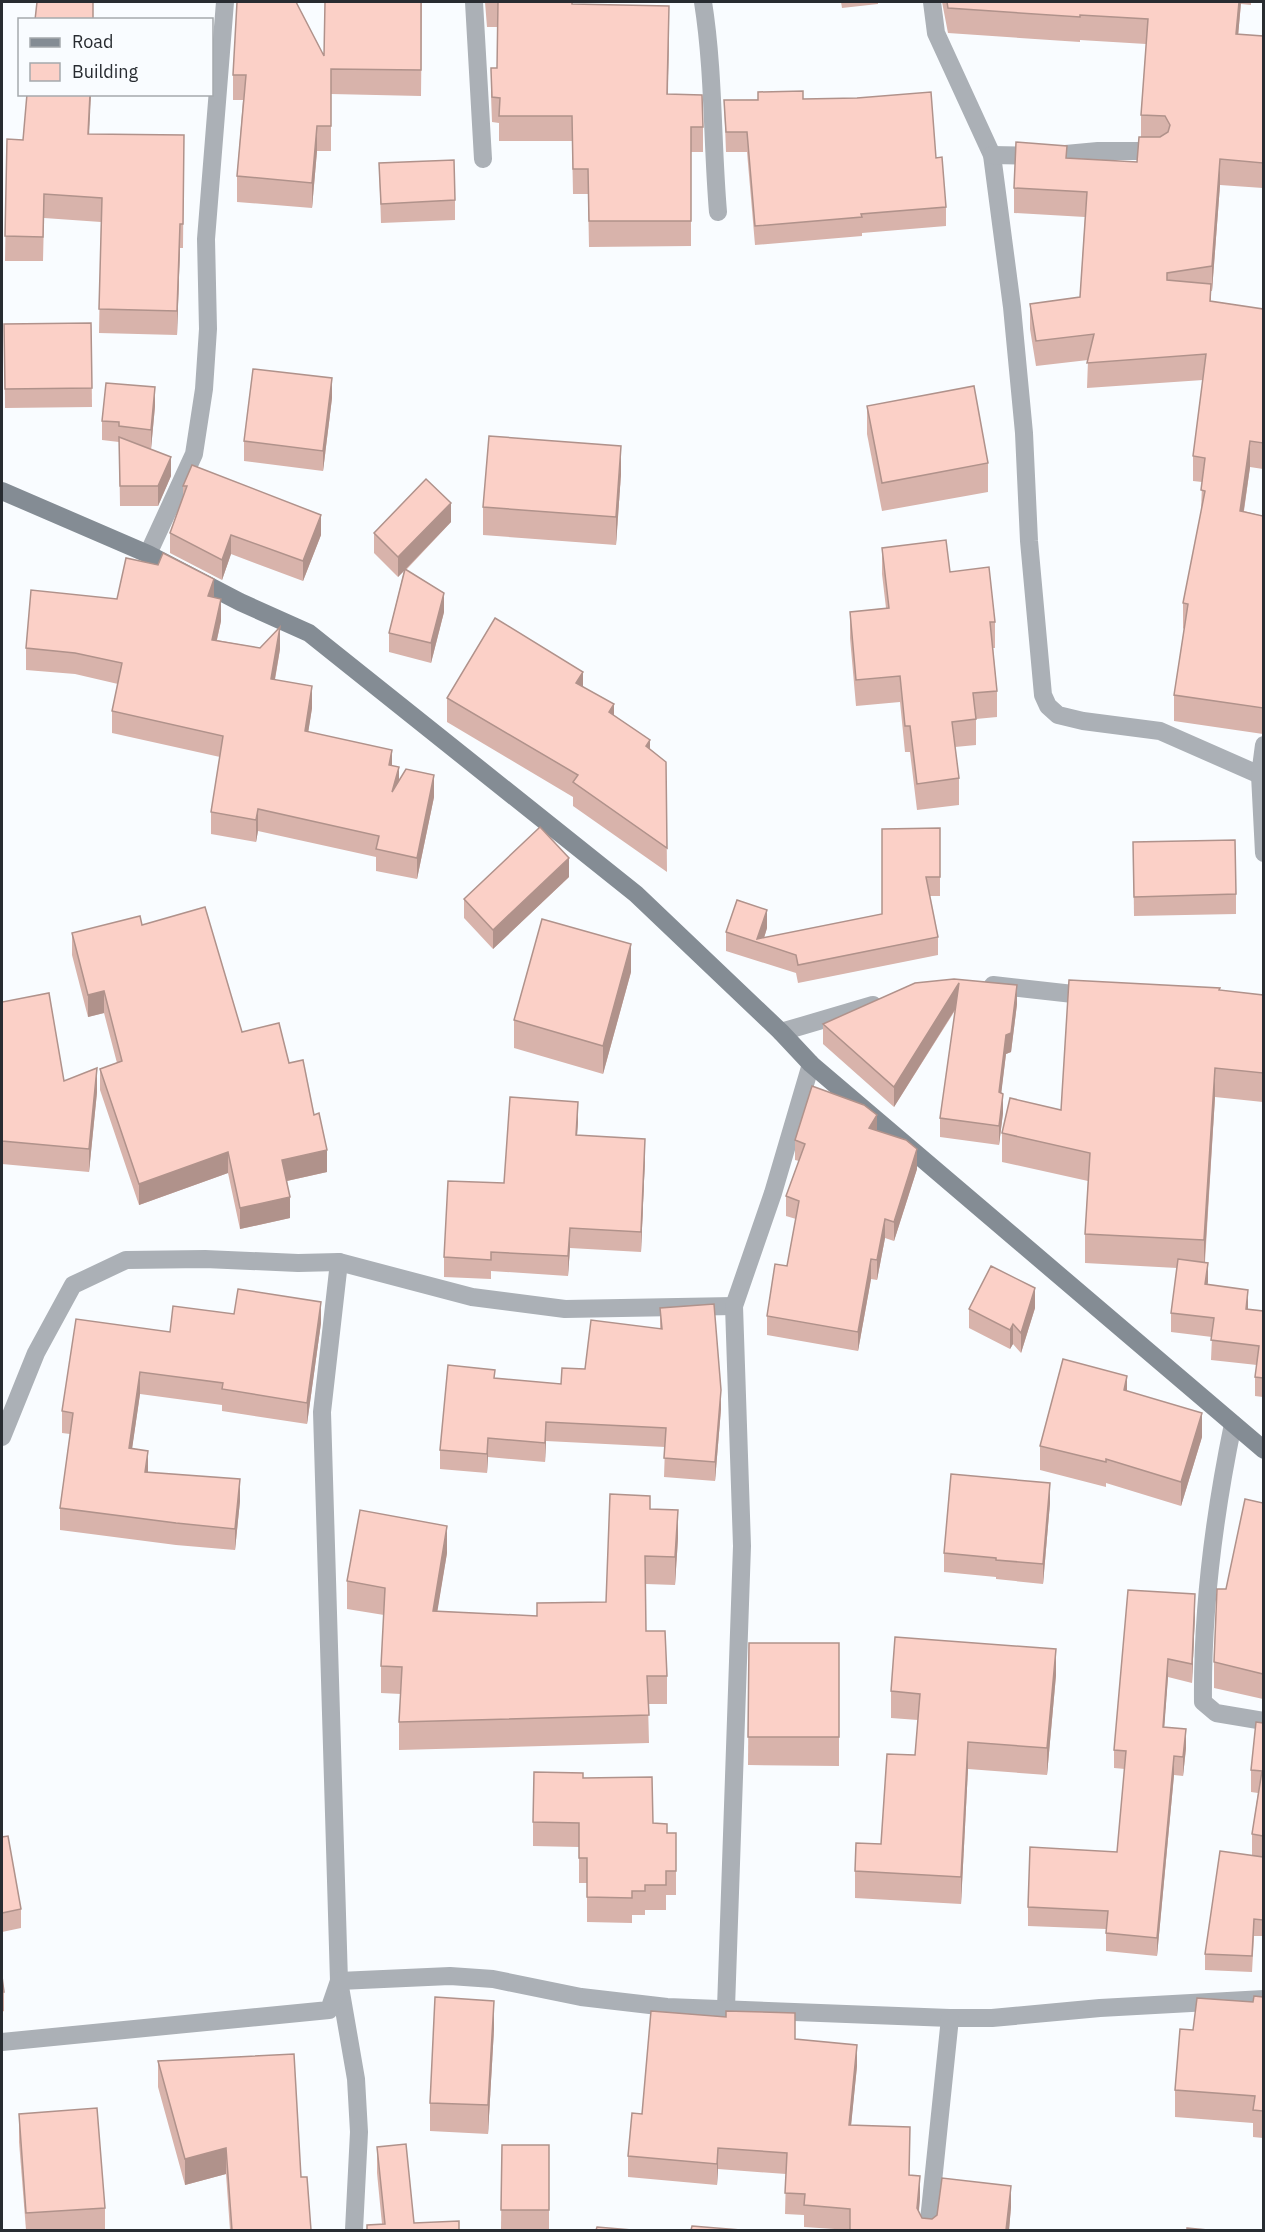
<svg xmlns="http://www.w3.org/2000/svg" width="1265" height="2232" font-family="'IBM Plex Sans',sans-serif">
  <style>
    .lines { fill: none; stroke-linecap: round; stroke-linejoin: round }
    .street { stroke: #abb0b6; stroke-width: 18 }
    .secondary { stroke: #848c94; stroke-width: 18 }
    .wall { fill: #d8b3ab }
    .shaded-wall { fill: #b0928b }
    .building { fill: #fbd0c7; stroke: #b0928b; stroke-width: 1.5 }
  </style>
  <rect width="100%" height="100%" fill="#f9fcff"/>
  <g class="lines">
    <g class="street">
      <path d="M474,2L483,159"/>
      <path d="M703,2C714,71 712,142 718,212"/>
      <path d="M932,2L936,33L992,155L1012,307L1024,433L1029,541L1043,695L1048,706L1058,715L1083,721L1160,731L1260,775"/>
      <path d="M992,155L1044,156L1098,151H1159"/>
      <path d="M148,554L194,454L204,389L208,329L206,239L225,2"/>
      <path d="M1264,745L1260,775L1264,853"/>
      <path d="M993,985L1091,996"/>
      <path d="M781,1032L873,1005"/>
      <path d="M339,1262L322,1412L339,1981L356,2079L359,2132L354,2230"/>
      <path d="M1233,1424C1214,1516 1202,1608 1203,1702L1216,1713L1264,1721"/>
      <path d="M2,1437L36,1353L73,1285L126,1260L205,1259L298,1263L339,1262L472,1297L565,1309L734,1306"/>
      <path d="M726,2008L742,1546L734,1306L773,1193L811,1064"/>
      <path d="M2,2042L329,2010L339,1981L450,1976L493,1979L581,1997L667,2007L950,2018H992L1100,2008L1264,1999"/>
      <path d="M928,2230L950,2018"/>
    </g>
    <path class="secondary" d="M2,491L148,554L240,602L309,633L636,894L781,1032L811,1064L1264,1450"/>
  </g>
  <g class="wall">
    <path d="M422,2L421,96L331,94V151H317L312,208L237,202V176L243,100H233V75L324,56Z"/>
    <path d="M485,2H572V4L669,32L668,94L703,127V152H691V246L589,247L588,194H573L572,141H499V123L492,122L491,95V68H497L498,27H487Z"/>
    <path d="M841,2H878V4L842,8Z"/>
    <path d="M942,2H1251V5L1241,4L1238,35L1263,36V188L1220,185L1212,291H1211V301L1263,309V469L1250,467L1244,511L1263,516V734L1174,721V695L1184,629L1183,628V603L1201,513L1202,482L1193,481V456L1203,380L1087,388L1088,360L1036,366L1030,329V304L1080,297L1085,217L1014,213V188L1067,158L1137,162L1141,137V115L1146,44L1080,40V42L948,33Z"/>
    <path d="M803,99L936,158L946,207V226L862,233V236L755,245L747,152H726L724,100Z"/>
    <path d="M89,134L184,135L183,248H180L177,335L99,333L101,222L44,218L43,261H5L7,139L23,140Z"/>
    <path d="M379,163L455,200V220L381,223Z"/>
    <path d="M91,323L92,407L5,408L4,324Z"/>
    <path d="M332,398L323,471L244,461V441Z"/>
    <path d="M155,406L151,449L171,476L158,506H120L119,442L102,440V421Z"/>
    <path d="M867,406L988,463V492L882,511L867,434Z"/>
    <path d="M192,465L321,535L303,581L231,554L222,580L170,553V533L183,499V486Z"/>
    <path d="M621,474L616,545L483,535V507Z"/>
    <path d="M451,522L406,570L444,612L431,663L389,652V633L404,571L398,577L374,553V533Z"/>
    <path d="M882,548L950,572L995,622V648H993L997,691V717L976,719V745L955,747L959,778V805L917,810L910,752H905L900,702L856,706L850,638V612L886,608L882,574Z"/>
    <path d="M214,597L221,621L217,640L260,648L280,649L275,680L312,708L308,732L392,766L399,781L434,797L417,879L376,871V857L258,831L256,842L211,834V812L220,757L112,733V711L118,684L75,674L26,670V648L117,599Z"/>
    <path d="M583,687L650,749L666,762L667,872L573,806V797L447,722V698Z"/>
    <path d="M940,828V896H929L938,937V955L798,983L796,973L726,951V932L767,928L764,938L882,914Z"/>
    <path d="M1133,842L1236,894V914L1134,916Z"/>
    <path d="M569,877L493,949L464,918V899Z"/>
    <path d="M142,925L242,1032L289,1063L314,1115L327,1172L287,1181L290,1218L240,1229L228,1173L139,1205L100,1090V1069L117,1063L104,1013L88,1017L72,955V933Z"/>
    <path d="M631,972L603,1074L514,1048V1020Z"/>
    <path d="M915,983L1017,1004L1011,1052L1006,1054L1001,1093L1003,1113L999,1145L940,1137V1118L956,1009L894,1107L823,1044V1024Z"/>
    <path d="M1220,990L1263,995V1102L1215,1097L1205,1262L1207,1284L1248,1310L1263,1311V1397L1255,1396V1377L1257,1365L1211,1360L1212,1337L1171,1332V1313L1177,1268L1085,1263V1234L1088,1181L1002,1162V1133L1061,1110Z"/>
    <path d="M2,1002L64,1081L97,1092L89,1172L2,1164Z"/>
    <path d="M578,1121L577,1135L645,1158L641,1252L570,1248L568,1276L491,1271V1279L444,1277V1257L504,1183Z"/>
    <path d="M877,1131L917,1169L894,1241L885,1238L877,1280L871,1279L858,1351L767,1335V1316L787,1266L796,1219L786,1216V1196L799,1161L795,1160V1140Z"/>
    <path d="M660,1308L721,1409L715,1481L664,1477L665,1447L546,1441L545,1462L488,1457L487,1473L440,1469V1450L495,1378L561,1384L585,1369L660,1329Z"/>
    <path d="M1035,1308L1021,1353L1013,1344L1010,1349L969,1328V1309Z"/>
    <path d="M321,1323L307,1424L222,1411V1405L140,1394L132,1448L148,1472L240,1501L235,1550L176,1545L60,1530V1508L70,1434L62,1433V1411L170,1332Z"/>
    <path d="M1127,1391L1202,1437L1181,1506L1106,1483V1487L1040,1470V1446Z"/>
    <path d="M1050,1503L1043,1584L996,1579V1577L944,1572V1553Z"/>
    <path d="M1263,1503V1699L1214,1688V1662L1226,1589Z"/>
    <path d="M650,1509L678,1538L675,1585L646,1584V1631L667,1676V1704H648L649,1743L399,1750V1722L401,1694L381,1693V1666L384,1615L347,1609V1581L447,1553L437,1611L537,1616L606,1602Z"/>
    <path d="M1195,1613L1192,1683L1168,1677L1164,1727L1186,1748L1183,1776L1174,1775L1157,1956L1106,1951V1929L1028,1926V1907L1117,1852L1125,1769L1114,1768V1750Z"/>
    <path d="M749,1643H839V1766L748,1765Z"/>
    <path d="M1056,1675L1047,1775L968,1769L961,1904L855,1898V1871L881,1844L915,1755L918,1720L891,1718V1691Z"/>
    <path d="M1263,1723V1936H1254L1252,1972L1205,1970V1954L1252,1855V1834L1258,1793L1251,1792V1770Z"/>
    <path d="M583,1778L667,1833H676V1895H666V1910H645V1915H632V1923L587,1922V1883H579V1847L533,1846V1822Z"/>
    <path d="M2,1837L21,1909V1928L2,1932Z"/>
    <path d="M2,1992H4V2011L2,2012Z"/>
    <path d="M1263,1997V2138L1253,2137V2123L1175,2117V2090L1193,2030Z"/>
    <path d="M494,2029L488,2134L430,2131V2103Z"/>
    <path d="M795,2039L857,2066L851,2125L910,2175L920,2197L919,2212L922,2218L932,2219L1011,2207L1009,2230H850L804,2227V2215L785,2214L786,2174L718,2169L717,2185L628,2177V2156L642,2114Z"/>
    <path d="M158,2061L301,2177L311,2230H230L226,2174L185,2185L158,2087Z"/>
    <path d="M19,2114L105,2208V2230H26L19,2142Z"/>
    <path d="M502,2145H549V2230L501,2229Z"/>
    <path d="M377,2147L414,2223L382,2224L377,2173Z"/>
  </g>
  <g class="shaded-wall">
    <path d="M1239,2H1241L1236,60V34Z"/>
    <path d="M669,6V32L667,119V94Z"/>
    <path d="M90,94H91L88,158V134Z"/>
    <path d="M317,126V151L312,208V183Z"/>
    <path d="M1220,159V185L1212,291V266Z"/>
    <path d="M180,224V248L177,335V311Z"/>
    <path d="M332,378V398L323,471V451Z"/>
    <path d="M155,387V406L151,449V430Z"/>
    <path d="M1250,441V467L1240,536V511Z"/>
    <path d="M621,446V474L616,545V517Z"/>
    <path d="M171,457V476L158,506V486Z"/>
    <path d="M451,503V522L398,577V557Z"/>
    <path d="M321,515V535L303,581V561Z"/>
    <path d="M231,535V554L222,580V560Z"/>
    <path d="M214,579V601L208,596Z"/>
    <path d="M444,593V612L431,663V643Z"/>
    <path d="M221,599V621L212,661V640Z"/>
    <path d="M280,627V649L271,701V679Z"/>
    <path d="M583,672V696L576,683Z"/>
    <path d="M312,686V708L305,753V731Z"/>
    <path d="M614,704V728L609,712Z"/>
    <path d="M650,740V764L646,746Z"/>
    <path d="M392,750V772L389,765Z"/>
    <path d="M399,767V789L392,792Z"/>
    <path d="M434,775V797L417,879V858Z"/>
    <path d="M258,809V831L256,842V820Z"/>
    <path d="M569,858V877L493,949V930Z"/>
    <path d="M767,910V928L762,944L757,939Z"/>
    <path d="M631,944V972L603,1074V1046Z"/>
    <path d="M959,983V1003L894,1107V1087Z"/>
    <path d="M1017,985V1004L1011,1052L1006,1054L999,1112V1092L1006,1035Z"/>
    <path d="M104,991V1013L88,1017V995Z"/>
    <path d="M97,1068V1092L89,1172V1149Z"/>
    <path d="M1215,1068V1097L1204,1270V1240Z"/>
    <path d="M1003,1094V1113L999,1145V1126Z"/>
    <path d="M578,1102V1121L576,1154V1135Z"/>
    <path d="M877,1115V1135L869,1128Z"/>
    <path d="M645,1139V1158L641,1252V1232Z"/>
    <path d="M917,1149V1169L894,1241V1222Z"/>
    <path d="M327,1150V1172L282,1182V1160Z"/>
    <path d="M228,1152V1173L139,1205V1184Z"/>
    <path d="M290,1197V1218L240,1229V1208Z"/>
    <path d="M885,1219V1238L877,1280V1260Z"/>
    <path d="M570,1228V1248L568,1276V1256Z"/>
    <path d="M871,1259V1279L858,1351V1332Z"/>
    <path d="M1208,1263V1282L1205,1303V1284Z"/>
    <path d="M1035,1288V1308L1021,1353V1333Z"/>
    <path d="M1248,1290V1310L1246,1309Z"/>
    <path d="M321,1302V1323L307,1424V1403Z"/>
    <path d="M1013,1324V1344L1010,1349V1330Z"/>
    <path d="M140,1372V1394L129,1470V1448Z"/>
    <path d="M1127,1376V1400L1124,1390Z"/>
    <path d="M721,1390V1409L715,1481V1462Z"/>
    <path d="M1202,1413V1437L1181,1506V1482Z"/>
    <path d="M546,1422V1441L545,1462V1443Z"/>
    <path d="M488,1438V1457L487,1473V1454Z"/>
    <path d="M148,1451V1472H145Z"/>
    <path d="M240,1479V1501L235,1550V1529Z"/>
    <path d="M1050,1483V1503L1043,1584V1564Z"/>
    <path d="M678,1510V1538L675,1585V1557Z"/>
    <path d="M447,1526V1553L433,1638V1611Z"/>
    <path d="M1195,1594V1613L1192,1683V1664Z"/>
    <path d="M1056,1649V1675L1047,1775V1748Z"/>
    <path d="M1168,1659V1677L1163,1745V1727Z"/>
    <path d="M1186,1729V1748L1183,1776V1757Z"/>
    <path d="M968,1742V1769L961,1904V1877Z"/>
    <path d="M1174,1756V1775L1157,1956V1938Z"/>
    <path d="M494,2001V2029L488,2134V2105Z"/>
    <path d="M857,2045V2066L849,2146V2125Z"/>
    <path d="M226,2148V2174L185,2185V2159Z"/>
    <path d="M718,2148V2169L717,2185V2164Z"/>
    <path d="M920,2176V2197L917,2229V2208Z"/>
    <path d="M1011,2186V2207L1009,2230H1006Z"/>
  </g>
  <g class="building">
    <path d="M37,2H93V20H35Z"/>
    <path d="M237,2H296L324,56L325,2H421V70L331,69V126H317L312,183L237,176L246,75H233Z"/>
    <path d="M487,2H572V4L669,6L667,94L702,95L703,127H691V221H589L588,169H573L572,116H499L500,98L492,97L491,70V68H497L498,2Z"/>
    <path d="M947,2H1239L1236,34L1263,36V163L1220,159L1212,266L1167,273V280L1211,284L1210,301L1263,309V443L1250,441L1240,511L1263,516V708L1174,695L1188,604L1183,603L1205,491L1201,490L1205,458L1193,456L1206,354L1087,363L1094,334L1036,341L1030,304L1080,297L1087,192L1014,188L1016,142L1067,146L1066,158L1137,162L1139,137H1160L1168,132L1170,125L1165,116L1141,115L1148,19L1080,15V17L948,8Z"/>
    <path d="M803,91V99L857,98L931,92L936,158L942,157L946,207L861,214L862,217L755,226L747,132H726L724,100H758V92Z"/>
    <path d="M27,94H90L88,134L184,135L183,224H180L177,311L99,309L102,198L44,194L43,237L5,236L7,139L23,140Z"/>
    <path d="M454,160L455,200L381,204L379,163Z"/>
    <path d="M91,323L92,388L5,389L4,324Z"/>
    <path d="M253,369L332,378L323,451L244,441Z"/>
    <path d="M106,383L155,387L151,430L119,426V422L102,421Z"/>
    <path d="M974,386L988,463L882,483L867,406Z"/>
    <path d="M489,436L621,446L616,517L483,507Z"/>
    <path d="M119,437L171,457L158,486H120Z"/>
    <path d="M192,465L321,515L303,561L231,535L222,560L170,533L187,486H183Z"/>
    <path d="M426,479L451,503L398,557L374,533Z"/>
    <path d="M946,540L950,572L989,567L995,622H990L997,691L973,693L976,719L952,722L959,778L917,784L910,726H905L900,676L856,680L850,612L889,608L882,548Z"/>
    <path d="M163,553L214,579L208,596L221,599L212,640L260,648L280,627L271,679L312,686L305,731L392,750L389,765L399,767L392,792L406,769L434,775L417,858L376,849L379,836L258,809L256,820L211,812L223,736L112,711L122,663L75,653L26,648L31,590L117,599L126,558L158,565Z"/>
    <path d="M405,569L444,593L431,643L389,633Z"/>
    <path d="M495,618L583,672L576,683L614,704L609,712L650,740L646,746L666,762L667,848L573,782L578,775L447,698Z"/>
    <path d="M540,827L569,858L493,930L464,899Z"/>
    <path d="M940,828V877H926L938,937L798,965L796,955L726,932L737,900L767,910L757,939L882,914V829Z"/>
    <path d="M1235,840L1236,894L1134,897L1133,842Z"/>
    <path d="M205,907L242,1032L279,1023L289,1063L303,1060L314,1115L319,1113L327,1150L282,1160L290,1197L240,1208L228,1152L139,1184L100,1069L122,1061L104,991L88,995L72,933L140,916L142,925Z"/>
    <path d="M542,919L631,944L603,1046L514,1020Z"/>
    <path d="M954,979L1017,985L1011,1033L1006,1035L999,1092L1003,1094L999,1126L940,1118L959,983L894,1087L823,1024L915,983Z"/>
    <path d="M1069,980L1220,988L1219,990L1263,995V1073L1215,1068L1204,1240L1085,1234L1090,1153L1002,1133L1010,1098L1061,1110Z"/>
    <path d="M49,993L64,1081L97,1068L89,1149L2,1141V1002Z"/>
    <path d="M812,1086L864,1105L877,1115L869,1128L906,1140L917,1149L894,1222L885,1219L877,1260L871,1259L858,1332L767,1316L775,1264L787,1266L799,1201L786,1196L805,1144L795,1140Z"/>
    <path d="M510,1097L578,1102L576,1135L645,1139L641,1232L570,1228L568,1256L491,1252V1260L444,1257L448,1181L504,1183Z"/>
    <path d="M1178,1259L1208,1263L1205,1284L1248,1290L1246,1309L1263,1311V1378L1255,1377L1259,1346L1211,1340L1214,1318L1171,1313Z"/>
    <path d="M991,1266L1035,1288L1021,1333L1013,1324L1010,1330L969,1309Z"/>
    <path d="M238,1289L321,1302L307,1403L222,1389L223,1383L140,1372L129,1448L148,1451L145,1472L240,1479L235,1529L176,1523L60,1508L73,1413L62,1411L76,1319L170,1332L173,1306L234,1314Z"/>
    <path d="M714,1304L721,1390L715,1462L664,1458L666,1428L546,1422L545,1443L488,1438L487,1454L440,1450L448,1365L495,1370L494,1378L561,1384L562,1368L585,1369L591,1320L662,1329L660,1308Z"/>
    <path d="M1063,1359L1127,1376L1124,1390L1202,1413L1181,1482L1106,1459V1462L1040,1446Z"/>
    <path d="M951,1474L1050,1483L1043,1564L996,1560V1558L944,1553Z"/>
    <path d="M610,1494L650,1496V1509L678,1510L675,1557L645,1556L646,1631H665L667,1676H647L649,1715L399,1722L402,1667L381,1666L385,1588L347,1581L360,1510L447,1526L433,1611L537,1616V1603L606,1602Z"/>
    <path d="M1245,1499L1263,1503V1674L1214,1662L1217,1589H1226Z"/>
    <path d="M1128,1590L1195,1594L1192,1664L1168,1659L1163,1727L1186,1729L1183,1757L1174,1756L1157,1938L1106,1933L1108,1911L1028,1907L1030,1847L1117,1852L1126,1751L1114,1750Z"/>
    <path d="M895,1637L1056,1649L1047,1748L968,1742L961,1877L855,1871L856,1843L881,1844L887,1754L915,1755L920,1694L891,1691Z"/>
    <path d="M749,1643H839V1737H748Z"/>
    <path d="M1256,1722L1263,1723V1836L1252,1834L1262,1771L1251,1770Z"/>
    <path d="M534,1772L583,1773V1778L652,1777L653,1823L667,1824V1833H676V1871H666V1885H645V1891H632V1898L587,1897V1858H579V1823L533,1822Z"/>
    <path d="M8,1836L21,1909L2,1913V1837Z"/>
    <path d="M1220,1851L1263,1857V1920L1254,1919L1252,1956L1205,1954Z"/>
    <path d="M2,1976L4,1992H2Z"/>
    <path d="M1254,1996L1263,1997V2111L1253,2110L1255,2096L1175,2090L1180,2029L1193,2030L1197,1998L1253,2002Z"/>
    <path d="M435,1997L494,2001L488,2105L430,2103Z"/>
    <path d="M651,2011L726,2017V2011L795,2013V2039L857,2045L849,2125L910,2127L909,2175L920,2176L917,2208L922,2218L932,2219L937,2215L942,2178L1011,2186L1006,2230H850V2209L804,2205L805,2194L785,2193L787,2153L718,2148L717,2164L628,2156L632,2113L642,2114Z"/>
    <path d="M294,2054L301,2177H307L311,2230H232L226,2148L185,2159L158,2061Z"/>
    <path d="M97,2108L105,2208L26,2213L19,2114Z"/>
    <path d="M406,2144L414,2223L459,2221V2230H367V2225L385,2224L377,2147Z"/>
    <path d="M502,2145H549V2210H501Z"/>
    <path d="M692,2226L741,2230H691Z"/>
    <path d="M597,2227L632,2230H596Z"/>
    <path d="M1187,2228L1208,2230H1187Z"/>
  </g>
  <rect width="1265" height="2232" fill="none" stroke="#282c31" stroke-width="6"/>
  <rect x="18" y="18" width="195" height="78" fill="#f9fcff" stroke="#a5a9ad" stroke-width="1.5"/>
  <rect x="30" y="38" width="30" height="9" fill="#848c94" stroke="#a5a9ad" stroke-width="1.5"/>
  <text x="72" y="48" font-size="18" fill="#282c31">Road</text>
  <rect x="30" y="63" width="30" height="18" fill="#fbd0c7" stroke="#a5a9ad" stroke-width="1.5"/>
  <text x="72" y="78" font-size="18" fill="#282c31">Building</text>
</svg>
